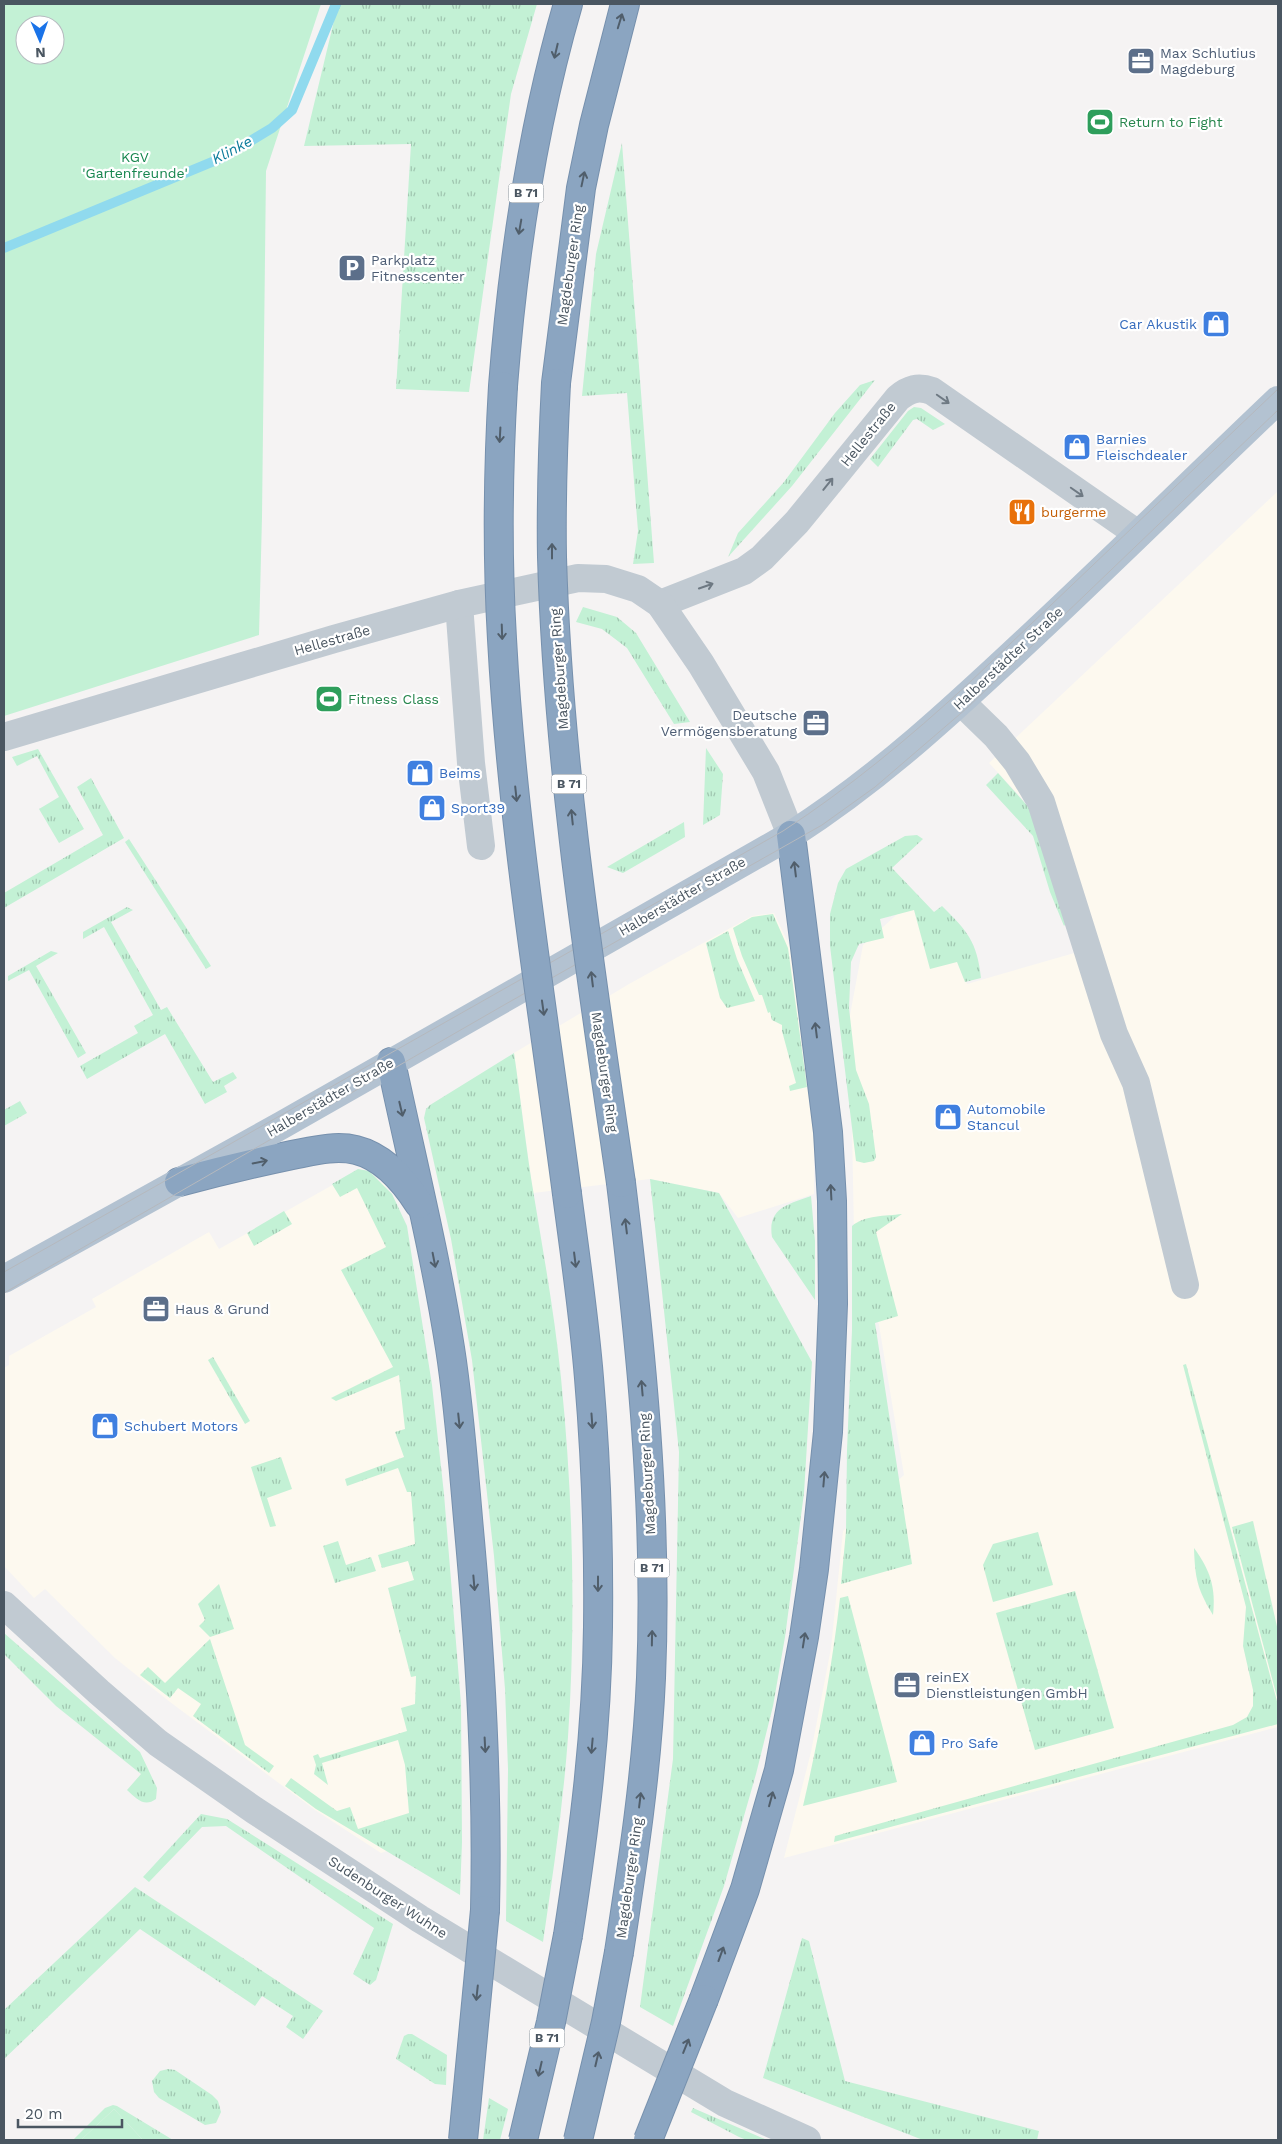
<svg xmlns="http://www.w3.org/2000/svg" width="1282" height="2144" font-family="'Work Sans',sans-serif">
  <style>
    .commercial { fill: #fdf9ef }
    .grass { fill: url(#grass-tufts) }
    .garden { fill: #c3f1d5; fill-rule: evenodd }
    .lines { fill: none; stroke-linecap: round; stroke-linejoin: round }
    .stream { stroke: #90daee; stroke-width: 10 }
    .highway-casing { stroke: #7690ad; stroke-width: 30 }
    .minor { stroke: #c1cad2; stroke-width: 28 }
    .major { stroke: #b3c2d1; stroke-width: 28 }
    .highway { stroke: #8ba5c1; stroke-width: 28 }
    .tram { stroke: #b5b8bd; stroke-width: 1 }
    .highway-bridge-casing { stroke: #7690ad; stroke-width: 30; stroke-linecap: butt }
    .highway-bridge { stroke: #8ba5c1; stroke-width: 28 }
    .oneway { stroke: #505e6b }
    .oneway2 { stroke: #6e7983 }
    .labels { text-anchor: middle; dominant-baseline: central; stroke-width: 4.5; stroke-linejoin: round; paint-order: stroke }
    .shield { fill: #fff; stroke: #808990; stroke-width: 1 }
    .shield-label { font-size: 12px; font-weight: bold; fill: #4a5661 }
    .service-label { font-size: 14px; fill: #4e5e75; stroke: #fff; text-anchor: start }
    .leisure-label { font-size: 14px; fill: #27864d; stroke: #fff; text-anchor: start }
    .park-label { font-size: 14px; fill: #17864f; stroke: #fff }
    .street-label { font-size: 14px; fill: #4a5661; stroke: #fff }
    .shop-label { font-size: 14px; fill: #366cbe; stroke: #fff; text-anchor: start }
    .food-label { font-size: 14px; fill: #c56008; stroke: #fff; text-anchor: start }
    .water-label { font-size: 15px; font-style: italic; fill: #0c7c9b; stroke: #fff }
  </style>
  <defs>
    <pattern id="grass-tufts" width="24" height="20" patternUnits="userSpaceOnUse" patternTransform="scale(1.25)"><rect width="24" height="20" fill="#c3f1d5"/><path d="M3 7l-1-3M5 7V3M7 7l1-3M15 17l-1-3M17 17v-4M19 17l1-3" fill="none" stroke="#a0c6b0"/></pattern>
  </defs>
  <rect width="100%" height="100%" fill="#f5f3f3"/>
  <g class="commercial">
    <path d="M1278,491V1727L784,1858L811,1752L831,1648L843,1531L904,1475L879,1325L854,1236L850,1015L863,945L914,899L954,941L967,984L1078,952L1033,810L989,763Z"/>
    <path d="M774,913L790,947L814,1126V1194L738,1218L719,1193L650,1179L533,1193L514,1053L629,984L752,916Z"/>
    <path d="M352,1174L385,1184L395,1250L424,1580L421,1840L381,1853L315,1810L170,1702L115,1658L45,1589L34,1598L4,1566V1368L9,1365V1356L96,1307L92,1299L209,1232L219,1249Z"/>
  </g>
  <g class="grass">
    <path d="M338,4H537L511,94L469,392L396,389L411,144L304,146Z"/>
    <path d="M622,143L654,563L633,564L638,531L627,393L582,396L596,254Z"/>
    <path d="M875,380L792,486L728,557L738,533L784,482L835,413L860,385Z"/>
    <path d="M914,407L921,408L945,424L933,430L917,419L913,420L878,467L870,459L908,411Z"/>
    <path d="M583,607L617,617L636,633L690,722L674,724L627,648L602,629L576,622Z"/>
    <path d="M706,748L723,774L720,815L703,825Z"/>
    <path d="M38,749L84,829L59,843L39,809L59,797L37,756L17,766L12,757Z"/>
    <path d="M998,773L1032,811L1068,921L1064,926L1050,892L1033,836L986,785Z"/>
    <path d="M91,778L124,838L4,908V893L103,835L77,787Z"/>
    <path d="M684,822L685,837L623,873L607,867Z"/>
    <path d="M917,835L923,839L892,868L934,912L942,906C967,931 977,941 981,978L965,982L957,962L930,969L914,910L880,919L884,938L859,944L851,962L849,1008L856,1070L869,1104L876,1157L874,1161L864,1163L856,1161L830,946V914L838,883L846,869L905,836Z"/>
    <path d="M129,839L211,966L206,969L125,842Z"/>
    <path d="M127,907L133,910L111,922L161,1010L167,1007L213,1082L233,1072L237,1078L224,1086L227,1092L205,1104L165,1034L87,1079L80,1066L138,1033L134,1026L153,1015L104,927L83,939V932Z"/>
    <path d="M773,914L788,948L807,1087L790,1091L789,1086L796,1083L782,1031V1025L772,1020L770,1012L768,1013L762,995H759L742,956L733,928L752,917Z"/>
    <path d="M728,931L737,959L755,1001L727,1008L720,998L706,943Z"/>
    <path d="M51,951L58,953L36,966L86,1053L78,1058L29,970L8,981V976Z"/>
    <path d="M514,1053C521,1101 526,1149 534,1196C544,1257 555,1317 561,1378C573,1496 576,1619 568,1737C563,1806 553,1874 543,1942L506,1921L508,1769L505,1689L494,1556L472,1360L451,1239L424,1118L426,1109L430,1105Z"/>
    <path d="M20,1101L27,1113L4,1126V1110Z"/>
    <path d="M358,1169L369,1171L392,1194L407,1226L432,1385L444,1494L461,1704L462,1842L460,1895L316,1809L285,1786L291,1778L337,1811L350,1807L358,1829L409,1813L405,1765L398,1740L322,1763L328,1785L314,1774L316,1765L313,1756L318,1754L320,1758L407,1731L401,1708L415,1704L416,1676L411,1677L388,1588L414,1580L408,1561L382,1568L378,1555L415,1544L411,1492H407L398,1468L347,1486L345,1479L404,1457L395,1432L405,1429L399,1375L336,1401L331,1398L393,1367L341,1270L386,1247L357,1188L340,1197L332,1184Z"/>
    <path d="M650,1179L719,1193L812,1362L804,1493L785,1637L773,1706L756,1774L724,1886L673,2026L640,2007L673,1759L679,1452Z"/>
    <path d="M811,1196L815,1241V1300L772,1237C767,1207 790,1204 811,1196Z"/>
    <path d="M284,1211L292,1224L254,1246L247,1233Z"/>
    <path d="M902,1214L876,1232L898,1316L875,1323L912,1564L841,1584L846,1531L847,1450L852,1330V1226C865,1215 885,1216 902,1214Z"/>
    <path d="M213,1357L250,1421L245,1424L208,1360Z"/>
    <path d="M1186,1364L1278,1705V1724L834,1842L835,1836L1233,1725L1247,1717L1253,1706V1690L1243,1646L1246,1607L1183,1365Z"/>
    <path d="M281,1457L292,1489L267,1498L276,1526L270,1527L251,1467Z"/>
    <path d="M1253,1521L1278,1631V1701L1232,1527Z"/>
    <path d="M1038,1532L1053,1585L993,1602L983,1565L993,1544Z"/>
    <path d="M338,1541L346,1565L371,1557L376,1571L335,1583L323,1546Z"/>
    <path d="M1194,1548C1210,1570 1216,1587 1213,1615C1197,1589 1195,1578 1194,1548Z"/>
    <path d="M219,1584L234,1629L210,1637L199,1626L205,1620L198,1604Z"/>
    <path d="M1075,1591L1114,1728L1035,1750L996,1613Z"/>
    <path d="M848,1596L897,1782L803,1806C819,1737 832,1668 840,1598Z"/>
    <path d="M4,1633L140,1752L157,1788L156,1799C144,1808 136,1798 127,1790L141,1774L56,1706L4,1654Z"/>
    <path d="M210,1639L245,1745L274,1766L269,1773L193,1716L201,1704L178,1688L170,1698L140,1675L148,1667L165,1683Z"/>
    <path d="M201,1814L227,1819L393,1924L376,1980L370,1985L353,1974L374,1928L226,1826L202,1827L149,1882L143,1877Z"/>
    <path d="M135,1887L323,2011L303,2039L286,2027L293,2016L262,1996L255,2006L140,1929L4,2059V2010Z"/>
    <path d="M802,1938L809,1941L845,2081L1039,2131L1037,2140H923L763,2078Z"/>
    <path d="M408,2034H412L447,2055L446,2085L435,2084L396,2059L404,2036Z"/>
    <path d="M168,2069L175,2070L212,2095L218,2101L221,2112L216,2123L205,2125L159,2098L154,2092L152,2081L160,2071Z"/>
    <path d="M489,2098L508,2109L500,2140H483Z"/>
    <path d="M113,2105L117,2106L173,2140H143L114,2109L81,2140H73L105,2108Z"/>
    <path d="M693,2108L767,2140H747L739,2137L691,2112Z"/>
  </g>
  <g class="garden">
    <path d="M4,4H321L266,171L262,517L259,635L4,716ZM25,25H55V55H25Z"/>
    <path d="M114,2109L143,2140H81Z"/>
  </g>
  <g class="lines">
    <path class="stream" d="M4,248L224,157L272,128L292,110L336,4"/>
    <defs>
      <g id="highway">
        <path d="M556,383L581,188L594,125L625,4"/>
        <path d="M503,386C513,257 532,128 568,4"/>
        <path d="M391,1062C411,1157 435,1252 450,1348C460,1412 464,1476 470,1541C481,1664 488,1786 485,1910"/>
        <path d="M179,1182C216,1172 254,1163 292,1155C313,1151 335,1145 356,1150C384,1157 405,1182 419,1204"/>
        <path d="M567,1194C575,1255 584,1316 589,1378C596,1461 599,1544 598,1627C597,1730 584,1833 568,1935"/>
        <path d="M619,1952C633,1861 647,1770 651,1678C658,1513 641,1347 621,1183"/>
        <path d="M704,1999L745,1889L779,1770L804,1637L814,1569L828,1432L833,1304L832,1201L828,1132L791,835"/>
      </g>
    </defs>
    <use href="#highway" class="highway-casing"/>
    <g class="minor">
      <path d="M459,604L471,763L481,846"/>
      <path d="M660,604L744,571L762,558L797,522L898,398C909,389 918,386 932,391L1138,534"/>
      <path d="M961,702L996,736L1017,762L1041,802L1114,1034L1136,1083L1185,1285"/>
      <path d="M4,737L334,639L459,604L578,578L606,579L638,589L660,604L701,664L766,772L791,835"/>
      <path d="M4,1605L99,1692L158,1743L254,1810L420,1919L725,2103L807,2140"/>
    </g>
    <path class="major" d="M4,1279L282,1125L791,835C884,775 958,705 1038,630C1119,554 1198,476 1278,400"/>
    <use href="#highway" class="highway"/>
    <g class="tram">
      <path d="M4,1272L783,831C849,788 909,738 968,684L1278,389"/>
      <path d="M4,1293L504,1005L822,825L875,787L967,708L1278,410"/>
    </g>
    <defs>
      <g id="highway-bridge">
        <path d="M556,383C553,441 551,499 552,557C558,767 591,975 621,1183"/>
        <path d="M503,386C498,470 497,555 502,639C512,825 543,1010 567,1194"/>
        <path d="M463,2140L485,1910"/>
        <path d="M523,2140L551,2022L568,1935"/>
        <path d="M578,2140L606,2022L619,1952"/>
        <path d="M648,2140L704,1999"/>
      </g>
    </defs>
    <use href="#highway-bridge" class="highway-bridge-casing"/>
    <use href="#highway-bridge" class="highway-bridge"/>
  </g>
  <defs><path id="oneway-shaft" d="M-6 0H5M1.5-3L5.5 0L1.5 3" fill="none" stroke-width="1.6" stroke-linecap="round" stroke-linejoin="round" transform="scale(1.25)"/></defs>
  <g class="oneway">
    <use href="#oneway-shaft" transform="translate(620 21) rotate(-73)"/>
    <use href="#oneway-shaft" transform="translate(556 51) rotate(103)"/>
    <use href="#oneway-shaft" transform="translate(583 179) rotate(-78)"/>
    <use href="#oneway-shaft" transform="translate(520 227) rotate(100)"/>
    <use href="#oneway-shaft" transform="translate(500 435) rotate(93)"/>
    <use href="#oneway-shaft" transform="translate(552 551) rotate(-90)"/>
    <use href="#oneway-shaft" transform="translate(502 632) rotate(88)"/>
    <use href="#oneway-shaft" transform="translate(516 794) rotate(84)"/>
    <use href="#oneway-shaft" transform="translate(572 817) rotate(-96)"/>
    <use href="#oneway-shaft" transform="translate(795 869) rotate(-97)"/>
    <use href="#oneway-shaft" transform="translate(592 979) rotate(-97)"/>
    <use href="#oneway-shaft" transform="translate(543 1008) rotate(82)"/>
    <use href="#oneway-shaft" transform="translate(816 1030) rotate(-97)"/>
    <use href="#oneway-shaft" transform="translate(401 1109) rotate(77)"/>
    <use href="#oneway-shaft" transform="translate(260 1162) rotate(-11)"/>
    <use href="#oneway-shaft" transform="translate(831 1192) rotate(-93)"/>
    <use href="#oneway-shaft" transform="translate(626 1226) rotate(-97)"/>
    <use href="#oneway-shaft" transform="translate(434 1260) rotate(79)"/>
    <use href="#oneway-shaft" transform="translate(575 1260) rotate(83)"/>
    <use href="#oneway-shaft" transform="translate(642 1388) rotate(-95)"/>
    <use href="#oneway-shaft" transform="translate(459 1421) rotate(84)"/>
    <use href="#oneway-shaft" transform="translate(592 1421) rotate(86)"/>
    <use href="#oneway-shaft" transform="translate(824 1479) rotate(-85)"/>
    <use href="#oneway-shaft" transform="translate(474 1583) rotate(85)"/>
    <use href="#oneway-shaft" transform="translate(598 1584) rotate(90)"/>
    <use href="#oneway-shaft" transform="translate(652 1638) rotate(-89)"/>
    <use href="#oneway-shaft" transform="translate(804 1640) rotate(-81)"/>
    <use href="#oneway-shaft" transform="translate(485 1745) rotate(87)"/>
    <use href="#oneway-shaft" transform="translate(592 1746) rotate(95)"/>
    <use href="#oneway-shaft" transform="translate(771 1799) rotate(-75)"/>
    <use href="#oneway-shaft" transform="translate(640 1800) rotate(-83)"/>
    <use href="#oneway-shaft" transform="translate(721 1954) rotate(-70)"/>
    <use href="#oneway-shaft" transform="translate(477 1993) rotate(96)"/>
    <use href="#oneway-shaft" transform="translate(686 2046) rotate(-68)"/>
    <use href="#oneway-shaft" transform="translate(597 2059) rotate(-77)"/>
    <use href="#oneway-shaft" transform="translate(540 2069) rotate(103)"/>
  </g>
  <g class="oneway2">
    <use href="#oneway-shaft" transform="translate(943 399) rotate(35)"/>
    <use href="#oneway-shaft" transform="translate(828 484) rotate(-51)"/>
    <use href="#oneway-shaft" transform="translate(1077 492) rotate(35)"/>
    <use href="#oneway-shaft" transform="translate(706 586) rotate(-19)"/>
  </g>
  <defs>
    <symbol id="office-square" viewBox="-11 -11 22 22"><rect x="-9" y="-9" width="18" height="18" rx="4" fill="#5c6f8a" stroke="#fff"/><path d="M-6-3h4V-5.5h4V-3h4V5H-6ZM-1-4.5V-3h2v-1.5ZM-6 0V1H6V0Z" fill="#fff"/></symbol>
    <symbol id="stadium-square" viewBox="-11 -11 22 22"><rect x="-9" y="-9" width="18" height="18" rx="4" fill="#2e9e5b" stroke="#fff"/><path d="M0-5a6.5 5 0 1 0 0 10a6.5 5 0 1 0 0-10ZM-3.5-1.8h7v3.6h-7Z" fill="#fff"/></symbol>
    <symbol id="parking-square" viewBox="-11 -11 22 22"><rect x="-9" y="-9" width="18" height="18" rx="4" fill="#5c6f8a" stroke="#fff"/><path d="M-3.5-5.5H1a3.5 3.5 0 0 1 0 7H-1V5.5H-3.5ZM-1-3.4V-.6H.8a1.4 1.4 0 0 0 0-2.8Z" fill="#fff"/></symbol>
    <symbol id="shop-square" viewBox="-11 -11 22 22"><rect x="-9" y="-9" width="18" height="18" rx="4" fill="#3f7fe0" stroke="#fff"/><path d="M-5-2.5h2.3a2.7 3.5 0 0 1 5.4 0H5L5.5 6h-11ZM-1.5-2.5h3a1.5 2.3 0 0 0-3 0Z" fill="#fff"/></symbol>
    <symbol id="restaurant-square" viewBox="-11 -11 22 22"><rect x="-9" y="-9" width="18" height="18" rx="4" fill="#e8710a" stroke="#fff"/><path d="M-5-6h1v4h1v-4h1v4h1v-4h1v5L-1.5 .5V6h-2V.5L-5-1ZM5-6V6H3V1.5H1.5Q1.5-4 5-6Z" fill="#fff"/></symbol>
  </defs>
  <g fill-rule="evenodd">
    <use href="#office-square" x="1125" y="45" width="32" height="32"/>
    <use href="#stadium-square" x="1084" y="106" width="32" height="32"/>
    <use href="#parking-square" x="336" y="252" width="32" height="32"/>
    <use href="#shop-square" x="1200" y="308" width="32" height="32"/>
    <use href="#shop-square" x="1061" y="431" width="32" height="32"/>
    <use href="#restaurant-square" x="1006" y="496" width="32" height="32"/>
    <use href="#stadium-square" x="313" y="683" width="32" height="32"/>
    <use href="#office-square" x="800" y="707" width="32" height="32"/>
    <use href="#shop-square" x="404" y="757" width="32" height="32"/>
    <use href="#shop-square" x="416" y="792" width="32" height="32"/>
    <use href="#shop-square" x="932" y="1101" width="32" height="32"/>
    <use href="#office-square" x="140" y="1293" width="32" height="32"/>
    <use href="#shop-square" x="89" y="1410" width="32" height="32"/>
    <use href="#office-square" x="891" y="1669" width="32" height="32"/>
    <use href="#shop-square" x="906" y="1727" width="32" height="32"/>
  </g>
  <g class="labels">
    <g class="shield">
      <rect x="508.5" y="183.5" width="35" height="19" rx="4"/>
      <rect x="551.5" y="774.5" width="35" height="19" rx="4"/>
      <rect x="634.5" y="1558.5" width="35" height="19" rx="4"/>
      <rect x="529.5" y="2028.5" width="35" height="19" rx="4"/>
    </g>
    <g class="shield-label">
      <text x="526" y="193">B 71</text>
      <text x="569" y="784">B 71</text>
      <text x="652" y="1568">B 71</text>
      <text x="547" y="2038">B 71</text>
    </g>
    <g class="service-label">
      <text x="1160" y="53">Max Schlutius<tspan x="1160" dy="16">Magdeburg</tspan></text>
      <text x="371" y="260">Parkplatz<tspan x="371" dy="16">Fitnesscenter</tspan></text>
      <text x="797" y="715" text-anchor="end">Deutsche<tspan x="797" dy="16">Vermögensberatung</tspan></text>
      <text x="175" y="1309">Haus &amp; Grund</text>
      <text x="926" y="1677">reinEX<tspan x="926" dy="16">Dienstleistungen GmbH</tspan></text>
    </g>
    <g class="leisure-label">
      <text x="1119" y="122">Return to Fight</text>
      <text x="348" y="699">Fitness Class</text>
    </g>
    <g class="park-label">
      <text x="135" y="157">KGV<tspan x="135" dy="16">'Gartenfreunde'</tspan></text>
    </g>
    <g class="street-label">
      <text transform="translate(570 265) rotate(-82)">Magdeburger Ring</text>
      <text transform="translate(868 434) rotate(-51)">Hellestraße</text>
      <text transform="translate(332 640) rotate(-16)">Hellestraße</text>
      <text transform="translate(1008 658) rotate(-43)">Halberstädter Straße</text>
      <text transform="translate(559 669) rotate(-94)">Magdeburger Ring</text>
      <text transform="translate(682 896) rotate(-30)">Halberstädter Straße</text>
      <text transform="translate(605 1072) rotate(82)">Magdeburger Ring</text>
      <text transform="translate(330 1097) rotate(-30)">Halberstädter Straße</text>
      <text transform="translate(647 1474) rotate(-93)">Magdeburger Ring</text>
      <text transform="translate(629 1878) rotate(-82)">Magdeburger Ring</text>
      <text transform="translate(388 1897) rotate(33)">Sudenburger Wuhne</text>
    </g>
    <g class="shop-label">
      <text x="1197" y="324" text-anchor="end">Car Akustik</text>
      <text x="1096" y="439">Barnies<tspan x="1096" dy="16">Fleischdealer</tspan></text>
      <text x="439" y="773">Beims</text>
      <text x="451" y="808">Sport39</text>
      <text x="967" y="1109">Automobile<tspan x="967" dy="16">Stancul</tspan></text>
      <text x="124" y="1426">Schubert Motors</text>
      <text x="941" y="1743">Pro Safe</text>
    </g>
    <g class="food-label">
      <text x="1041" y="512">burgerme</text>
    </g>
    <g class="water-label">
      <text transform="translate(232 150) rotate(-28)">Klinke</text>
    </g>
  </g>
  <rect width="1282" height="2144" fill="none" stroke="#4a5661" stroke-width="10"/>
  <g transform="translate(40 40) rotate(178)"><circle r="24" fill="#ffffff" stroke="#b7bbc0"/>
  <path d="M0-4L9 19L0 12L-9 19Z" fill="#1a73e8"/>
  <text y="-8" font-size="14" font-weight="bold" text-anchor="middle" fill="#4a5661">N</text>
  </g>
  <path d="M18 2119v8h104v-8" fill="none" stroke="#4a5661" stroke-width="2.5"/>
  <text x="25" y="2119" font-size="15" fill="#4a5661" stroke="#ffffff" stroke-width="4" paint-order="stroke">20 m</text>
</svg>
